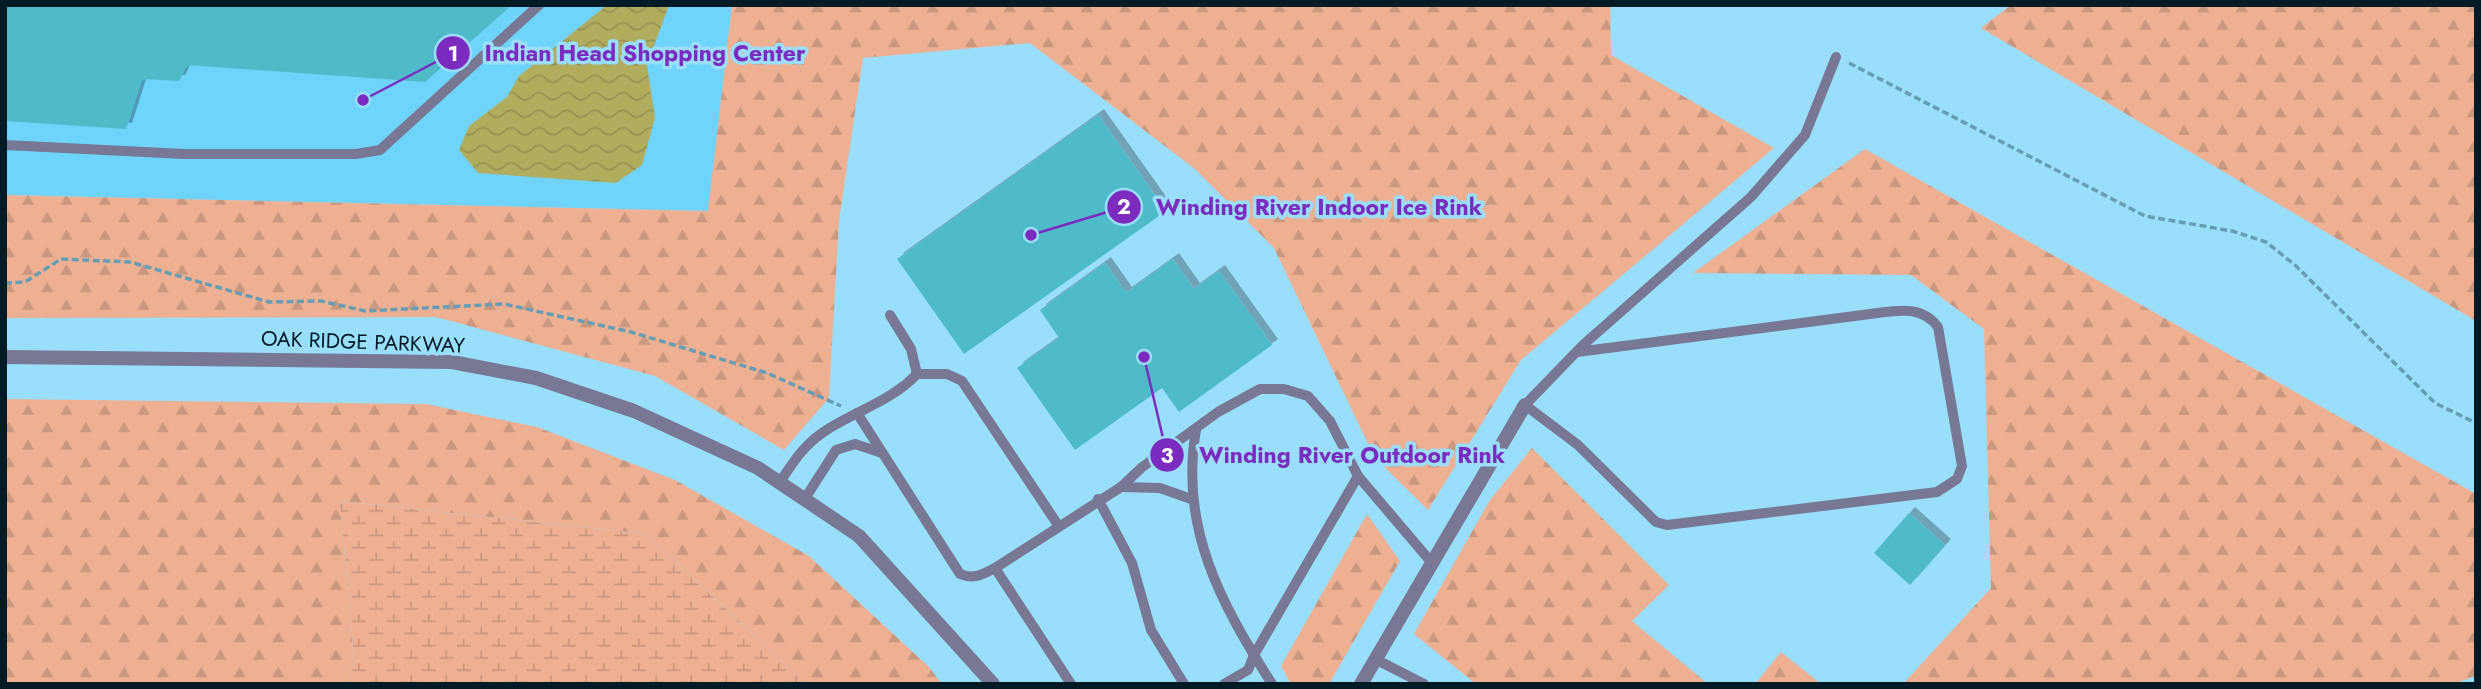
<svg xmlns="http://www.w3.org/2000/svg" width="2481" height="689" font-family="Jost,sans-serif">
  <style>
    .built { fill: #6fd4fc }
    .forest { fill: url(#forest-firs) }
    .wetland { fill: url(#wetland-marsh) }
    .water { fill: url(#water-waves) }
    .building { fill: #4fbbc8; filter: url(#shadow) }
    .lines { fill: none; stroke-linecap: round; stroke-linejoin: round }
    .path { stroke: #679eb4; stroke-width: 3.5; stroke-dasharray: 7 3.5; stroke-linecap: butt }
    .service { stroke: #787794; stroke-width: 10 }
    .minor { stroke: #787794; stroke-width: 14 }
    .tertiary { stroke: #787794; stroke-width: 14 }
    .labels { text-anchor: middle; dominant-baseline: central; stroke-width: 7; stroke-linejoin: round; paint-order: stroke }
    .street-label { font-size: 21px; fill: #001b25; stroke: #99defa }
    .leader { fill: none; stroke: #7b2cbf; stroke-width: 2.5 }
    .callout-dot { fill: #7b2cbf; stroke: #99defa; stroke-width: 2.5 }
    .mark-label { font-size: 21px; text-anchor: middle; font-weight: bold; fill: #fff }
    .callout-label { font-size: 23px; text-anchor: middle; font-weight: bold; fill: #7b2cbf; stroke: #99defa; stroke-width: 7; stroke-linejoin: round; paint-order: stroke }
  </style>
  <defs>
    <pattern id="forest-firs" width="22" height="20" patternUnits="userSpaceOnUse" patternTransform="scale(1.75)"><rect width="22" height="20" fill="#eeb093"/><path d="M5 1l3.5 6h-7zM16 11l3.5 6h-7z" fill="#ca977f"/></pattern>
    <pattern id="wetland-marsh" width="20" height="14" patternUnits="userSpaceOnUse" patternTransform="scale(1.75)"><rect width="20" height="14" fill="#eeb093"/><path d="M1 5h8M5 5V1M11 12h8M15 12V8" fill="none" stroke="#ca977f"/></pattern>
    <pattern id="water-waves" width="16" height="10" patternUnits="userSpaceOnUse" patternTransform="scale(1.75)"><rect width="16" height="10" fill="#b1ad5e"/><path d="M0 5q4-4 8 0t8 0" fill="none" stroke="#969452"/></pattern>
    <filter id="shadow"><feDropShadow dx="6" dy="-6" stdDeviation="0" flood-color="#0004"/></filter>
  </defs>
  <rect width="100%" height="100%" fill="#99defa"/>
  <path class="built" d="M5,5H732L709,211L5,195Z"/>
  <g class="forest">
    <path d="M732,5H1610L1611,55L1774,148L1521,360L1428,510L1375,458L1274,248L1195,169L1030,43L863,58L839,221L829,398L784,450L655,376L436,317L5,318V195L708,211Z"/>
    <path d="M2011,5H2476V321L1981,28Z"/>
    <path d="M1865,149L2476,494V676L2453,684H1903L1991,588L1984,329L1911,275L1693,273Z"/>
    <path d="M5,399L426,404L537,427L675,480L809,556L929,667L942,684H806L646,534L340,501L354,658L348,684H5Z"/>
    <path d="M1532,448L1669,585L1632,621L1708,684H1476L1414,634L1490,500Z"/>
    <path d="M1367,514L1400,561L1329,684H1291L1281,666Z"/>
    <path d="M1781,652L1821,684H1755Z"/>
  </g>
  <path class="wetland" d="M340,501L646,534L806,684H348L354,658Z"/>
  <path class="water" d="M607,5H669L647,65L655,118L642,165L616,183L478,173L459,150L469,126L507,97L519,76Z"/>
  <g class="building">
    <path d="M5,5H512L425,82L187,65L179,81L142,79L126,129L5,121Z"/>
    <path d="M1098,115L1166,211L964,354L897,259Z"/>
    <path d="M1173,259L1194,289L1219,271L1272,345L1179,412L1162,388L1075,450L1017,368L1059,338L1040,310L1105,263L1126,293Z"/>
    <path d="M1909,513L1945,545L1910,585L1874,553Z"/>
  </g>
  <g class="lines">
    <g class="path">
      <path d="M1849,63L2145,216L2232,231L2266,242L2295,265L2435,403L2476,423"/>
      <path d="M5,283L25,282L61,259L130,262L269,302L321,301L365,311L504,304L631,332L767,373L841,406"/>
    </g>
    <g class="service">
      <path d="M5,145L184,154H356L380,150L539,5"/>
      <path d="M890,315L911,349L917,374"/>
      <path d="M1577,352L1870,314C1895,311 1921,304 1938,327L1962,466L1957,479L1937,492L1667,525L1656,522L1578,445L1525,405L1583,345L1751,197L1805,135L1836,57"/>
      <path d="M857,413L960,574C974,580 983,574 995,568L1121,487L1141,468L1218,412L1260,389H1284L1308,396L1330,421L1358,476L1432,563"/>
      <path d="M1196,430C1179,527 1221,604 1272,684"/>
      <path d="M779,483C788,471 795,458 805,448C834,416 885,408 917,374H947L962,381L1058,525"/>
      <path d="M1121,487L1160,488L1191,499"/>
      <path d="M1098,499L1132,563L1151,630L1184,684"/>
      <path d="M804,500L836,450L855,444L882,453"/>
      <path d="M995,568L1071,684"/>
      <path d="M1375,659L1424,684"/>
      <path d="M1224,684L1248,670L1254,655L1358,476"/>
    </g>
    <path class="minor" d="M1361,684L1525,405"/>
    <path class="tertiary" d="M5,357L452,362L536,378L634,411L758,468L859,536L993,684"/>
  </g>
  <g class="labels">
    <g class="street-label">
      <text transform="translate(363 342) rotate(2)">OAK RIDGE PARKWAY</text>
    </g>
  </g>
  <path class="leader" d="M363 100L453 53M1031 235L1124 207M1144 357L1167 455"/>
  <g class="callout-dot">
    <circle cx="363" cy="100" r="7"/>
    <circle cx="1031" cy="235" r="7"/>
    <circle cx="1144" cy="357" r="7"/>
    <circle cx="453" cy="53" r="18"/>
    <circle cx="1124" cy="207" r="18"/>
    <circle cx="1167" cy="455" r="18"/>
  </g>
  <g class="mark-label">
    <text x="453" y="61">1</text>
    <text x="1124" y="214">2</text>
    <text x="1167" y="463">3</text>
  </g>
  <g class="callout-label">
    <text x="645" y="61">Indian Head Shopping Center</text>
    <text x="1319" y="215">Winding River Indoor Ice Rink</text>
    <text x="1352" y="463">Winding River Outdoor Rink</text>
  </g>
  <rect width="2481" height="689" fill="none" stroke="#001b25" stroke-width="14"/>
</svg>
